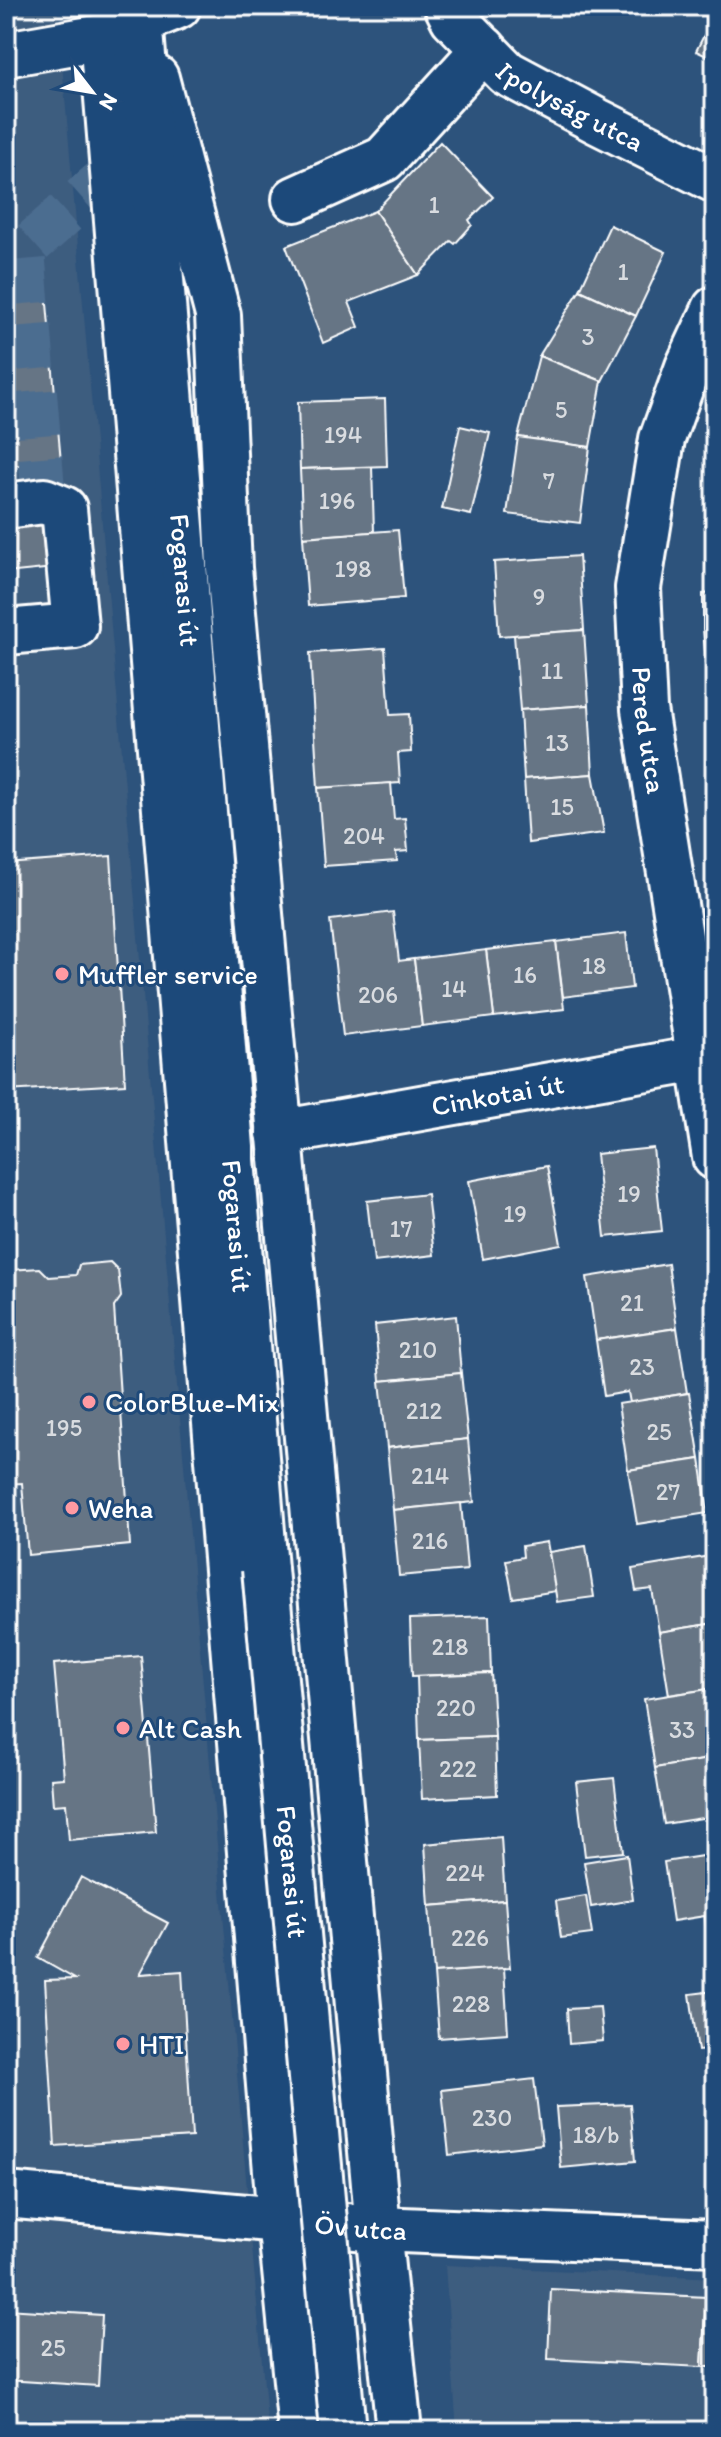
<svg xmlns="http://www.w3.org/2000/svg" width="721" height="2437" font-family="Itim,sans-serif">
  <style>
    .built { fill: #3e5d7f }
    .building { fill: #667585; stroke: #fff; stroke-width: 2 }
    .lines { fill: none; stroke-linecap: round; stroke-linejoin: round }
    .minor-tunnel { stroke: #4c6d90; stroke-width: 44; stroke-dasharray: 44 22; stroke-linecap: butt }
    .minor-casing { stroke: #fff; stroke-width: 50 }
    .major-casing { stroke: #fff; stroke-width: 50 }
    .minor { stroke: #1f4a7a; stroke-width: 44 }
    .major { stroke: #1f4a7a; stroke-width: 44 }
    .major-bridge-casing { stroke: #fff; stroke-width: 50; stroke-linecap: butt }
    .major-bridge { stroke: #1f4a7a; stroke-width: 44 }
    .poi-dot { fill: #ff9aa2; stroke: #1f4a7a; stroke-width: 3 }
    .labels { text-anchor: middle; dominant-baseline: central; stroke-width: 6; stroke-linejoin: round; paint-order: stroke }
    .number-label { font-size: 24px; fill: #d9dce0 }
    .street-label { font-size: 28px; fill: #fff; stroke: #1f4a7a }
    .poi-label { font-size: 28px; fill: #fff; stroke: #1f4a7a; text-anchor: start }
  </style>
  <rect width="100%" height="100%" fill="#2d537c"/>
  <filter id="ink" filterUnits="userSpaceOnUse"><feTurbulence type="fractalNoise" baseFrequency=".0125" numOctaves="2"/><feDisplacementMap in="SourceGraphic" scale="16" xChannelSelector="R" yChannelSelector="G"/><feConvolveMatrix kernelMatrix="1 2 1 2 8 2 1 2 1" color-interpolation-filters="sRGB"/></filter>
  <g filter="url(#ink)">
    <g class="built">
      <path d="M6,6H57L268,2431H6Z"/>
      <path d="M445,2265L715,2278V2431H457Z"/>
    </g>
    <g class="building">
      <path d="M715,14V60L696,51Z"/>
      <path d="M440,142L493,197L469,220L472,225L455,244L451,241L418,275L375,211Z"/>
      <path d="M375,211L418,275L349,302L359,327L323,343L286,246Z"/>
      <path d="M610,225L666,252L636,316L580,290Z"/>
      <path d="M580,290L636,316L602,381L539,356Z"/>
      <path d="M46,292L61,462L6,466V296Z"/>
      <path d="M539,356L602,381L590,447L518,437Z"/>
      <path d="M385,399L387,466L300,469L298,402Z"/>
      <path d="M460,426L490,433L471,515L442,509Z"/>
      <path d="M518,437L590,447L580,523L507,514Z"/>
      <path d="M372,467L374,532L303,537L300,469Z"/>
      <path d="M715,493V628L703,629V594L712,593L706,562Z"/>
      <path d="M49,523L54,568L6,573V528Z"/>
      <path d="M398,530L404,598L308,606L303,537Z"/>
      <path d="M579,556L584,630L499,636L494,562Z"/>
      <path d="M715,628V697H709L703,629Z"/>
      <path d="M584,630L589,705L520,710L514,635Z"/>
      <path d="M385,648L390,715L409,714L411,752L398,753L400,783L318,788L310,653Z"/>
      <path d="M709,697H715V750Z"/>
      <path d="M589,705L593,774L524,779L520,710Z"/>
      <path d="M593,774L604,833L528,843L524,779Z"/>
      <path d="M391,783L394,819L405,818L408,851L396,852L397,861L324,866L318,788Z"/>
      <path d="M111,856L125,1084L6,1091V864Z"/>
      <path d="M393,912L399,961L414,959L422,1026L343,1036L330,920Z"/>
      <path d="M626,933L632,988L563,997L556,942Z"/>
      <path d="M556,942L564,1009L494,1017L486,950Z"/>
      <path d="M486,950L494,1017L422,1026L414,959Z"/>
      <path d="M653,1148L662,1231L605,1237L596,1154Z"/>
      <path d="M547,1166L561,1244L483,1259L469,1181Z"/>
      <path d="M427,1194L434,1255L374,1262L367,1201Z"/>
      <path d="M110,1262L118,1270L121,1297L114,1307L130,1545L28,1555L22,1483L6,1484V1372L14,1371L10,1311L6,1309V1273L9,1270L40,1268L49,1277L76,1275L79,1265Z"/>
      <path d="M668,1264L677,1328L596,1340L587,1277Z"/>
      <path d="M456,1316L461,1373L380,1381L375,1325Z"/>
      <path d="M677,1328L687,1393L630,1403L628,1392L604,1396L596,1340Z"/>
      <path d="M461,1373L468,1439L387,1448L380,1381Z"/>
      <path d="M689,1393L700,1459L628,1470L618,1404Z"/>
      <path d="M468,1439L474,1502L393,1510L387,1448Z"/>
      <path d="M700,1459L708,1513L637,1524L628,1470Z"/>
      <path d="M461,1503L467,1570L399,1576L393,1510Z"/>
      <path d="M547,1542L556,1591L513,1598L506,1560L523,1557L522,1546Z"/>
      <path d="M586,1546L594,1597L557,1602L549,1552Z"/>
      <path d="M710,1556L715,1586V1623L659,1632L652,1589L636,1591L632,1569Z"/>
      <path d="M489,1616L491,1673L412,1676L410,1619Z"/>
      <path d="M715,1623V1688L669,1695L659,1632Z"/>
      <path d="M141,1656L156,1832L69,1840L66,1804L53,1805L51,1779L64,1778L54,1664Z"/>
      <path d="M491,1673L495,1737L419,1740L417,1676Z"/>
      <path d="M715,1688V1758L655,1768L644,1699Z"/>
      <path d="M495,1737L497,1795L422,1799L419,1740Z"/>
      <path d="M715,1758V1816L664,1824L655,1768Z"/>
      <path d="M614,1778L623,1852L585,1856L576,1782Z"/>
      <path d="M501,1837L505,1900L429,1906L425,1844Z"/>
      <path d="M715,1854V1924L706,1926L705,1916L673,1921L664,1862Z"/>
      <path d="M627,1855L633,1900L591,1907L584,1862Z"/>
      <path d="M81,1877L168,1923L140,1974L182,1971L192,2137L55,2146L45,1980L75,1979L38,1958Z"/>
      <path d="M586,1896L592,1934L561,1938L556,1901Z"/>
      <path d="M505,1900L510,1968L434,1973L429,1906Z"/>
      <path d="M715,1924V1981L706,1926Z"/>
      <path d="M504,1968L508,2033L439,2038L434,1973Z"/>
      <path d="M715,1991V2049L698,2051L690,1994Z"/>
      <path d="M600,2007L603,2041L569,2044L567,2009Z"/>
      <path d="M534,2079L542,2144L449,2155L442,2090Z"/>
      <path d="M630,2104L635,2161L561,2168L556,2107Z"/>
      <path d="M715,2108V2154L708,2109Z"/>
      <path d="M551,2289L706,2297L702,2367L548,2359Z"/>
      <path d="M706,2297H715V2367H702Z"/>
      <path d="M6,2309L102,2315L98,2386L6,2380Z"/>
    </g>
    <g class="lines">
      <path class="minor-tunnel" d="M44,501L23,251L113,171"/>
      <defs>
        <g id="minor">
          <path id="s1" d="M447,6L453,18L507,73L597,121L715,180"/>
          <path d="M102,37L280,2220L301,2431"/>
          <path d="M6,54L102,37L178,6"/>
          <path d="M156,78L218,315L229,568L378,2229L399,2431"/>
          <path d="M295,199L384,159L484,49"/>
          <path id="s2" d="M715,309L688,367L662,439L638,588L644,709L715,1157"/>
          <path d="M6,506L44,501L64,509L75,626L6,632"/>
          <path id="s3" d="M279,1133L715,1056"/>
          <path id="s4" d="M6,2195L378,2229L715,2243"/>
        </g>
        <g id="major">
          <path id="s5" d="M139,6L265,1569"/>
        </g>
      </defs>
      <use href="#minor" class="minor-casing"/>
      <use href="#major" class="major-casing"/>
      <use href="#minor" class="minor"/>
      <use href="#major" class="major"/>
      <defs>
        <g id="major-bridge">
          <path id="s6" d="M265,1569L343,2431"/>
        </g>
      </defs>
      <use href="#major-bridge" class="major-bridge-casing"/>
      <use href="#major-bridge" class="major-bridge"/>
    </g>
  </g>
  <g class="poi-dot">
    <circle cx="62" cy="974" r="8"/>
    <circle cx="89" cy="1402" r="8"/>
    <circle cx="72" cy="1508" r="8"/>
    <circle cx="123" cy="1728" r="8"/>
    <circle cx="123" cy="2044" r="8"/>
  </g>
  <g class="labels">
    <g class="number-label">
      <text x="434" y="204">1</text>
      <text x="623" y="271">1</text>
      <text x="588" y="336">3</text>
      <text x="561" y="409">5</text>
      <text x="343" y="434">194</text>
      <text x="549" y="480">7</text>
      <text x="337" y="500">196</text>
      <text x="353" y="568">198</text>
      <text x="539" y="596">9</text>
      <text x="552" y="670">11</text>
      <text x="557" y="742">13</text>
      <text x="562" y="806">15</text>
      <text x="364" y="835">204</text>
      <text x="594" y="965">18</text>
      <text x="525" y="974">16</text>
      <text x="454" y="988">14</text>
      <text x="378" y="994">206</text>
      <text x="629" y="1193">19</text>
      <text x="515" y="1213">19</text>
      <text x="401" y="1228">17</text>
      <text x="632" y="1302">21</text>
      <text x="418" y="1349">210</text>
      <text x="642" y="1366">23</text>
      <text x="424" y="1410">212</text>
      <text x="64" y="1427">195</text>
      <text x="659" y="1431">25</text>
      <text x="430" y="1475">214</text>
      <text x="668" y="1491">27</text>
      <text x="430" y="1540">216</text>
      <text x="450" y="1646">218</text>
      <text x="456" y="1707">220</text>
      <text x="682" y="1729">33</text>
      <text x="458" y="1768">222</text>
      <text x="465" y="1872">224</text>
      <text x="470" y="1937">226</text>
      <text x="471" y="2003">228</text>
      <text x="492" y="2117">230</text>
      <text x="596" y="2134">18/b</text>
      <text x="53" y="2347">25</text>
    </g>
    <g class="street-label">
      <text stroke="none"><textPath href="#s1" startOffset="162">Ipolyság utca</textPath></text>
      <text stroke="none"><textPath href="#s5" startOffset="576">Fogarasi út</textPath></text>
      <text stroke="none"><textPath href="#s2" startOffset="434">Pered utca</textPath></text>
      <text stroke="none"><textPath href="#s3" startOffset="222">Cinkotai út</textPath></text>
      <text stroke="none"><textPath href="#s5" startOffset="1224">Fogarasi út</textPath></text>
      <text stroke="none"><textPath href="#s6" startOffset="304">Fogarasi út</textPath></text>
      <text stroke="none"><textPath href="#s4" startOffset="356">Öv utca</textPath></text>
    </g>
    <g class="poi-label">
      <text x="78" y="974">Muffler service</text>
      <text x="105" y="1402">ColorBlue-Mix</text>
      <text x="88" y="1508">Weha</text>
      <text x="139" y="1728">Alt Cash</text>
      <text x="139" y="2044">HTI</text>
    </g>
  </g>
  <rect width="721" height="2437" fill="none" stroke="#1f4a7a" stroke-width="32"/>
  <rect x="16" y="16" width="689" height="2405" fill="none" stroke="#fff" stroke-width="3" filter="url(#ink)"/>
  <g transform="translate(92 92) rotate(121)" stroke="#1f4a7a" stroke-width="6" paint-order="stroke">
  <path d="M0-6L14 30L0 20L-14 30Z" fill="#ffffff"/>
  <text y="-12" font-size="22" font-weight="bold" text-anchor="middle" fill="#ffffff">N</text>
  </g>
</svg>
